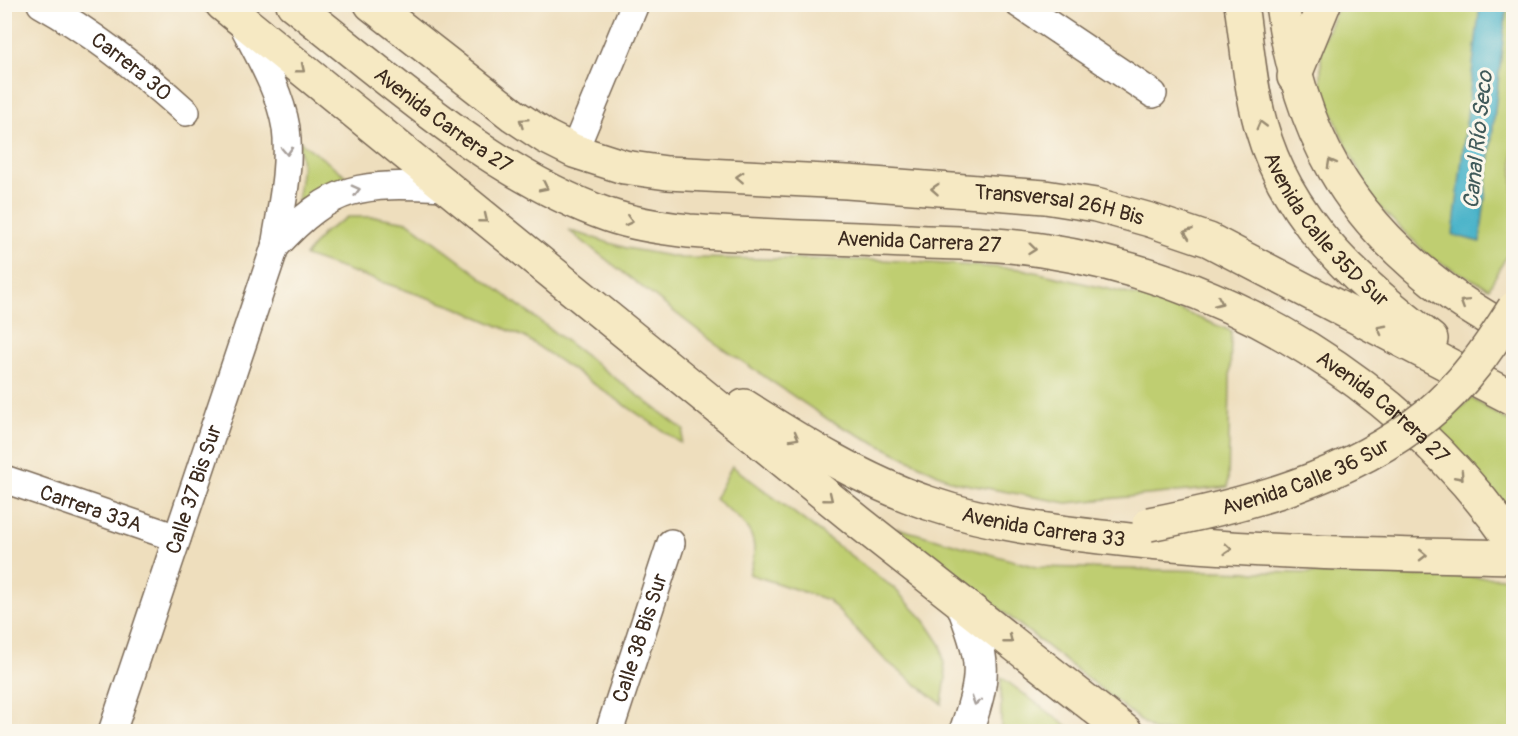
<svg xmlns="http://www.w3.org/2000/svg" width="1518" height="736" font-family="Pangolin,sans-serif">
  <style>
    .green { fill: #bfce71; stroke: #7d7c48; stroke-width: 1.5 }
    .water { fill: #4ab3c9; stroke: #426e74; stroke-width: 1.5 }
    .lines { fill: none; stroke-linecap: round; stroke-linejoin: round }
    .minor-casing { stroke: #7a6956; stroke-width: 30 }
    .tertiary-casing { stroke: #7a6956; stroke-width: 36 }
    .secondary-casing { stroke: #7a6956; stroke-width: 36 }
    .minor { stroke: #fff; stroke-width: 27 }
    .tertiary { stroke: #fff; stroke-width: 33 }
    .secondary { stroke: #f6e9c3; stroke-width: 33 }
    .secondary-bridge-casing { stroke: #7a6956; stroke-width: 36; stroke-linecap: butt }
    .secondary-bridge { stroke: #f6e9c3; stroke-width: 33 }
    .oneway { stroke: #988a70 }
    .oneway2 { stroke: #a79f9a }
    .labels { text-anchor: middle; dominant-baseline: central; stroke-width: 6; stroke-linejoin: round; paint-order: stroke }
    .street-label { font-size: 21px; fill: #3b2a1e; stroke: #fbf7ec }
    .water-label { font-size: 22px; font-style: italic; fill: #405a5a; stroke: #fbf7ec }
  </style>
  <rect width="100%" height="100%" fill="#fbf7ec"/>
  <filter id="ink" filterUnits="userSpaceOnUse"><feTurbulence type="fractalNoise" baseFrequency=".0167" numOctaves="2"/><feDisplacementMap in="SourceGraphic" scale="12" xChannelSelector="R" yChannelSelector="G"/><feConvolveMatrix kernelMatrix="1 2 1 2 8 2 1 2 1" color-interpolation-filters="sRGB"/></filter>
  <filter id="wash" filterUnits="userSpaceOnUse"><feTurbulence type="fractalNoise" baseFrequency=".008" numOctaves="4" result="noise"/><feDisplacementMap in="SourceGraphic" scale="24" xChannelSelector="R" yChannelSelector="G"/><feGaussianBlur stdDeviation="1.35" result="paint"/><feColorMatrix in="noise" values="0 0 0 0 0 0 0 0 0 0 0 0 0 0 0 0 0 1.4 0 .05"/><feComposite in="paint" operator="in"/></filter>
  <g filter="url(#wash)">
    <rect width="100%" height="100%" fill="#eedebd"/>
    <g class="green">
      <path d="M1339,5H1513V244L1489,288L1431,258L1375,203L1341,135L1321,84V45Z"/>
      <path d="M298,140L349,178L326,184L297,203L302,165Z"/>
      <path d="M348,217H378L408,222L684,430L681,443L524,337L455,307L305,256L324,232Z"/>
      <path d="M568,230L626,248L681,258L883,260L1022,269L1155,300L1231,331L1228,487L1067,503L954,482L829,420L712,341Z"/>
      <path d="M1471,398L1513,424V515L1438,430Z"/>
      <path d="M732,466L895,589L925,621L941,645L946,677L942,704L885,660L828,600L749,574C764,535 744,522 715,499Z"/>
      <path d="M897,528L1036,567L1513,578V731H1154Z"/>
      <path d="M1001,677L1074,731H1001Z"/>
    </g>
    <path class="water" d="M1480,5H1507L1480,242L1453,235Z"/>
  </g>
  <g filter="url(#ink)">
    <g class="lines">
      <defs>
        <g id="minor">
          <path id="s1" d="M41,4C93,33 142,72 186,112"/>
          <path d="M1019,4L1153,94"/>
          <path d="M574,151L635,4"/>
          <path d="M275,247C333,183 362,183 444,187"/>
          <path id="s2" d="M4,479L177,538"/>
          <path id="s3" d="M112,732L275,247C281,208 291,168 286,128C280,91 259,56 242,23"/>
          <path id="s4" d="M609,732L671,543"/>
        </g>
        <path id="tertiary" d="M963,604C985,663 986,672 966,732"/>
        <g id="secondary">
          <path d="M222,4L860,523L1126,732"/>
          <path id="s5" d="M293,4C389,79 493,175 608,215C634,224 662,228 689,231C767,237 847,238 926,242C964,243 1003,244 1041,250C1231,279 1405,386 1514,544"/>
          <path id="s6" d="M371,4L513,115L546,137L574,151L624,167L667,173L847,182L1045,197L1096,205L1150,220L1209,240L1514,399"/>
          <path id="s7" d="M1241,4C1247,44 1250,87 1261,126C1287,219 1357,282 1431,339"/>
          <path d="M1282,4C1299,132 1347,219 1452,295C1471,309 1493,321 1514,334"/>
          <path d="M1294,77L1324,4"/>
          <path id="s8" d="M744,406C802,443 863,481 928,503C993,525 1061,533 1129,540C1257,553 1385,554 1514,557"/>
        </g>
      </defs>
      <use href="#minor" class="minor-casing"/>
      <use href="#tertiary" class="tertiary-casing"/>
      <use href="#secondary" class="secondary-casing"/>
      <use href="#minor" class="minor"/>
      <use href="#tertiary" class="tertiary"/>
      <use href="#secondary" class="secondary"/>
      <defs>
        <g id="secondary-bridge">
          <path id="s9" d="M1149,524C1247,505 1349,478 1427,415C1463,386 1490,346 1514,308"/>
        </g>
      </defs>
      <use href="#secondary-bridge" class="secondary-bridge-casing"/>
      <use href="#secondary-bridge" class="secondary-bridge"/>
    </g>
    <defs><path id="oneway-chevron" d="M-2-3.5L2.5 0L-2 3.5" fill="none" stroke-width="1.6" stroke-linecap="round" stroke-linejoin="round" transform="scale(1.5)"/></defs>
    <g class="oneway">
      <use href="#oneway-chevron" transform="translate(301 69) rotate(39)"/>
      <use href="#oneway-chevron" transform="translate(523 122) rotate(-146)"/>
      <use href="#oneway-chevron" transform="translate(1261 125) rotate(-105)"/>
      <use href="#oneway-chevron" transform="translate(1331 163) rotate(-119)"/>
      <use href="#oneway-chevron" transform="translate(740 177) rotate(-177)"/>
      <use href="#oneway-chevron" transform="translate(544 187) rotate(26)"/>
      <use href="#oneway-chevron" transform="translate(935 189) rotate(-176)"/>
      <use href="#oneway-chevron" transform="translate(484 219) rotate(39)"/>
      <use href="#oneway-chevron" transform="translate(629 221) rotate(14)"/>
      <use href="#oneway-chevron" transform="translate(1188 233) rotate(-160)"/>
      <use href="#oneway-chevron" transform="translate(1032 249) rotate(6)"/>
      <use href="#oneway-chevron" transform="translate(1219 302) rotate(24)"/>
      <use href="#oneway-chevron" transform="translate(1464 303) rotate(-148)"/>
      <use href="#oneway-chevron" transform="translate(1381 329) rotate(-152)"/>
      <use href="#oneway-chevron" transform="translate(795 437) rotate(29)"/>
      <use href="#oneway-chevron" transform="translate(1460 476) rotate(48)"/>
      <use href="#oneway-chevron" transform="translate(829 498) rotate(39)"/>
      <use href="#oneway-chevron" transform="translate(1228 549) rotate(5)"/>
      <use href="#oneway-chevron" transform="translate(1423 555) rotate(1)"/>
      <use href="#oneway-chevron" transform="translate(1009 640) rotate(38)"/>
    </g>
    <g class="oneway2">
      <use href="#oneway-chevron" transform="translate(287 151) rotate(87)"/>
      <use href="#oneway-chevron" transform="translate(356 190) rotate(-15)"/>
      <use href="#oneway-chevron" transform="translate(976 701) rotate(108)"/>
    </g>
  </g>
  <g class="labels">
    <g class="street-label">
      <text stroke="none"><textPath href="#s1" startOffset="110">Carrera 30</textPath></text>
      <text stroke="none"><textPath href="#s5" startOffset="190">Avenida Carrera 27</textPath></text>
      <text stroke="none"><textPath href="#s6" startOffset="741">Transversal 26H Bis</textPath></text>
      <text stroke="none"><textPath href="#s7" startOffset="248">Avenida Calle 35D Sur</textPath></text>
      <text stroke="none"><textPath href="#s5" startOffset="694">Avenida Carrera 27</textPath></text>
      <text stroke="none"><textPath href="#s5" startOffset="1198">Avenida Carrera 27</textPath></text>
      <text stroke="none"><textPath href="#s9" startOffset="164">Avenida Calle 36 Sur</textPath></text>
      <text stroke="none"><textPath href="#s3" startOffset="256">Calle 37 Bis Sur</textPath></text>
      <text stroke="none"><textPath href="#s2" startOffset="92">Carrera 33A</textPath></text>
      <text stroke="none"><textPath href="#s8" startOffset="327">Avenida Carrera 33</textPath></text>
      <text stroke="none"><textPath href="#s4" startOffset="99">Calle 38 Bis Sur</textPath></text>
    </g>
    <g class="water-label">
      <text transform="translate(1478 140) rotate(-84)">Canal Río Seco</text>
    </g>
  </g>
  <rect width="1518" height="736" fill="none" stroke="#fbf7ec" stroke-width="24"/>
</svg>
